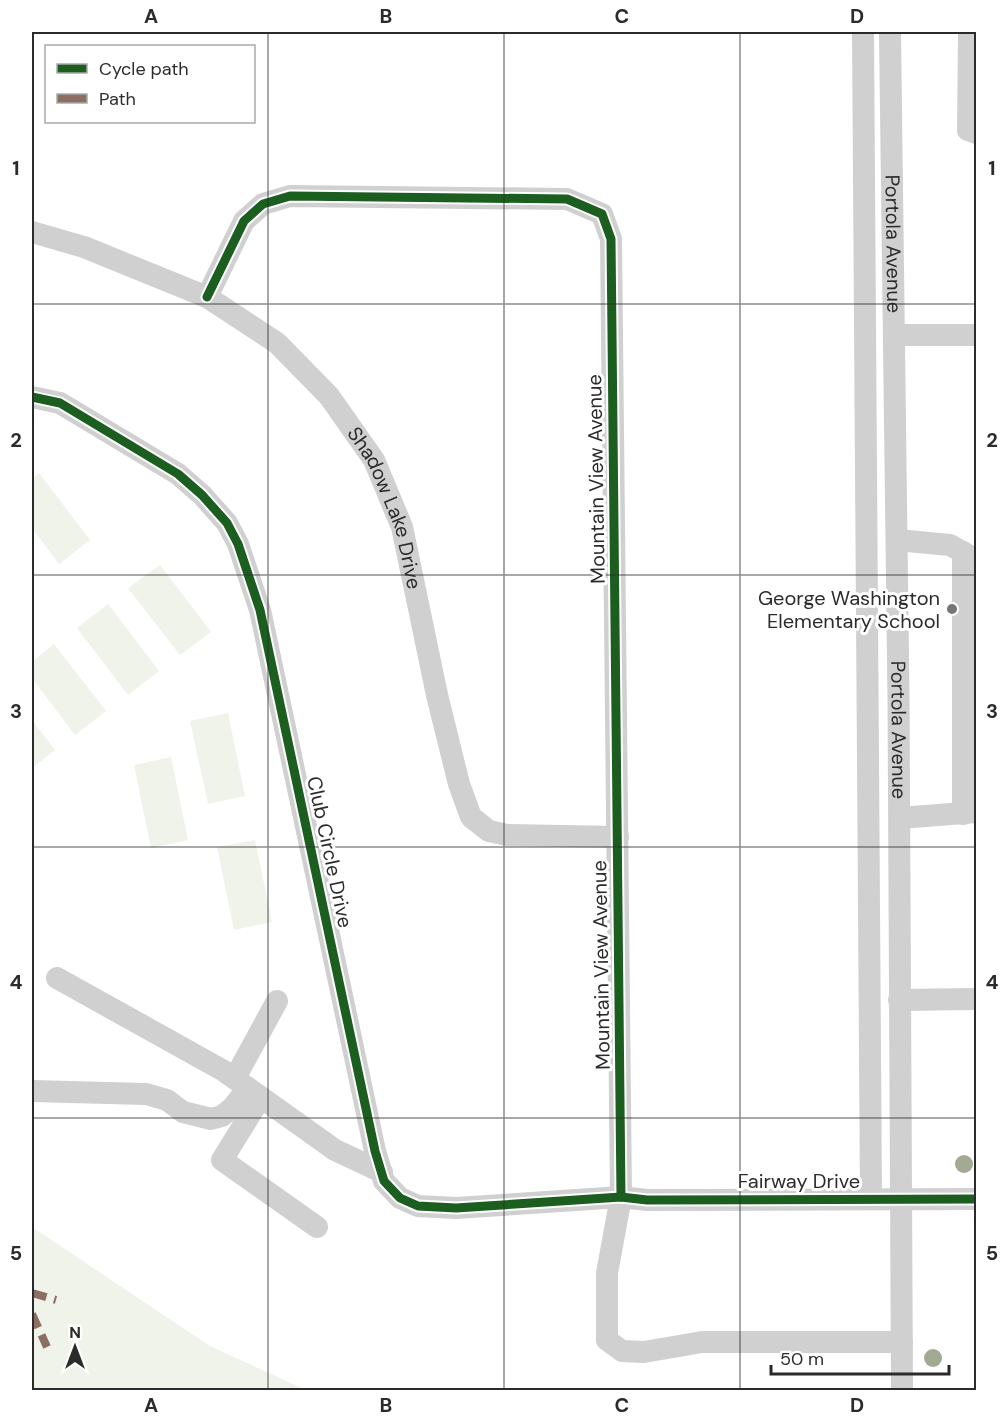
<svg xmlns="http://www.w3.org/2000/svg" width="1008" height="1422" font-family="'DM Sans',sans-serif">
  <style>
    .green { fill: #f0f3ea }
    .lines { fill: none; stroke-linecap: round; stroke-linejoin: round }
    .minor { stroke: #d0d0d0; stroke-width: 22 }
    .quiet { stroke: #8d6e63; stroke-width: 8; stroke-dasharray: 15 8; stroke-linecap: butt }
    .cycleway-casing { stroke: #fff; stroke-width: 13 }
    .cycleway { stroke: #1b5e20; stroke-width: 9 }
    .tree { fill: #a2aa94 }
    .grid { fill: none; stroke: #2b2b2b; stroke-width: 1.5; stroke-opacity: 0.55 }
    .poi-dot { fill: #757575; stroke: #fff; stroke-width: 2 }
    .labels { text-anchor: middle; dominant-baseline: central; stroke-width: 6; stroke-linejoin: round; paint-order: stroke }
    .street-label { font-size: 20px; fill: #2b2b2b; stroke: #fff }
    .poi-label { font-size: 20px; fill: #2b2b2b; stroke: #fff; text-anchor: end }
    .neatline { fill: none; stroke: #2b2b2b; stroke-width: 2 }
    .grid-label { font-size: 20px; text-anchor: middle; font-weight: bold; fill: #2b2b2b }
  </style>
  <rect width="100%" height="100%" fill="#fff"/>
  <g class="green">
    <path d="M39,473L90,540L59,564L32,528V479Z"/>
    <path d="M160,565L211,632L180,655L128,588Z"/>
    <path d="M108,604L159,671L128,695L77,628Z"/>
    <path d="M54,644L106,711L75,735L32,678V662Z"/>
    <path d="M228,713L245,796L208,804L190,721Z"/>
    <path d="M32,720L55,750L32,768Z"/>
    <path d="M171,757L188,840L151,848L134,765Z"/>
    <path d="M255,840L272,922L234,930L217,847Z"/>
    <path d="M32,1227L210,1346L306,1390H32Z"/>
  </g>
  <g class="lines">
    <g class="minor">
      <path d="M863,32L871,1199"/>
      <path id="s1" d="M890,32C898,484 901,938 902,1390"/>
      <path d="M969,32L968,130L976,133"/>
      <path id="s2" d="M32,232L84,247L207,297L277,343L329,396L374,460L402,527L437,695L459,784L471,817L489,831L507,835L618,837"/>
      <path d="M207,297L244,221L263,204L290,196L567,199L602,214L611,239L621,1197L607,1273V1340L622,1351L644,1352L702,1342H902"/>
      <path d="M895,335H976"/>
      <path d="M32,397L60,403L178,474L202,495L227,523L238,544L260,610L375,1151L384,1181L400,1198L418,1206L456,1208L621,1197L647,1200L976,1199"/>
      <path d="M897,540L950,545L975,559"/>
      <path d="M963,552V814"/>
      <path d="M900,818L976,812"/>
      <path d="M57,978L224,1071L335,1150L382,1172"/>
      <path d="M899,1000L976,999"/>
      <path d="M235,1078L277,1001"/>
      <path d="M32,1091L146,1094L167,1100L183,1112L211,1119L222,1116L232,1108L248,1088"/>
      <path d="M261,1097L222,1160L317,1227"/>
    </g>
    <g class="quiet">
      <path d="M32,1293L56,1300"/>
      <path d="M32,1314L47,1347"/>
    </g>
    <defs>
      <g id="cycleway">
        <path d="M207,297L244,221L263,204L290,196L567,199L602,214L611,239L621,1197"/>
        <path d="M32,397L60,403L178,474L202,495L227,523L238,544L260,610L375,1151L384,1181L400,1198L418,1206L456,1208L621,1197L647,1200L976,1199"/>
      </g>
    </defs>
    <use href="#cycleway" class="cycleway-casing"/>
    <use href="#cycleway" class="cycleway"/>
  </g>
  <g class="tree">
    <circle cx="964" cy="1164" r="9"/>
    <circle cx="933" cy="1358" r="9"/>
  </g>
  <path class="grid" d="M268,32V1390M504,32V1390M740,32V1390M32,304H976M32,575H976M32,847H976M32,1118H976"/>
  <circle class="poi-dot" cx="952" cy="609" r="6"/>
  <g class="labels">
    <g class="street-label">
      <text stroke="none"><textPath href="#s1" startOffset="212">Portola Avenue</textPath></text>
      <text transform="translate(596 479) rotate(-91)">Mountain View Avenue</text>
      <text stroke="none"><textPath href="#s2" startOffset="472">Shadow Lake Drive</textPath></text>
      <text stroke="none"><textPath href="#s1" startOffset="698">Portola Avenue</textPath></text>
      <text transform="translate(330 852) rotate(78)">Club Circle Drive</text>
      <text transform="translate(601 965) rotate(-91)">Mountain View Avenue</text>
      <text x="799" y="1181">Fairway Drive</text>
    </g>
    <g class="poi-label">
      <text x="940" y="598">George Washington<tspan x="940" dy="23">Elementary School</tspan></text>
    </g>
  </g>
  <rect width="1008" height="1422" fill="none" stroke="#ffffff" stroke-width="66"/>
  <rect x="45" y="45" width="210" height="78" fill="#ffffff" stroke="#aaaaaa" stroke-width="1.5"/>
  <rect x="57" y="64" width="30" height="9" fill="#1b5e20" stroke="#aaaaaa" stroke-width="1.5"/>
  <text x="99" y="75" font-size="18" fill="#2b2b2b">Cycle path</text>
  <rect x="57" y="94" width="30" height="9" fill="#8d6e63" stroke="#aaaaaa" stroke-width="1.5"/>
  <text x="99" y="105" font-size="18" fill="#2b2b2b">Path</text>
  <g transform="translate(75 1347)" stroke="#ffffff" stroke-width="4.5" paint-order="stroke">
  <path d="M0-4.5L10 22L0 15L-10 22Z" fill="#2b2b2b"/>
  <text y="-9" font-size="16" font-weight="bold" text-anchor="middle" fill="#2b2b2b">N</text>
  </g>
  <path d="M771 1365v9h178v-9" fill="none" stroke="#2b2b2b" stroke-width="3"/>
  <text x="780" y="1365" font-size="18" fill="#2b2b2b" stroke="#ffffff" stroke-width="4.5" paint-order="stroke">50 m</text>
  <rect x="33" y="33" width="942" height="1356" class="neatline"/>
  <g class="grid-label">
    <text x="151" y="23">A</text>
    <text x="386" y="23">B</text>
    <text x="622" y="23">C</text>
    <text x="857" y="23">D</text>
    <text x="16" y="175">1</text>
    <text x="992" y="175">1</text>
    <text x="16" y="447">2</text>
    <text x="992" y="447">2</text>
    <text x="16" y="718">3</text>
    <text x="992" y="718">3</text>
    <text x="16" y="989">4</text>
    <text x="992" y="989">4</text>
    <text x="16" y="1260">5</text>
    <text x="992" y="1260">5</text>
    <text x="151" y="1412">A</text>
    <text x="386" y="1412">B</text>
    <text x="622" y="1412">C</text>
    <text x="857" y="1412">D</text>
  </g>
</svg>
